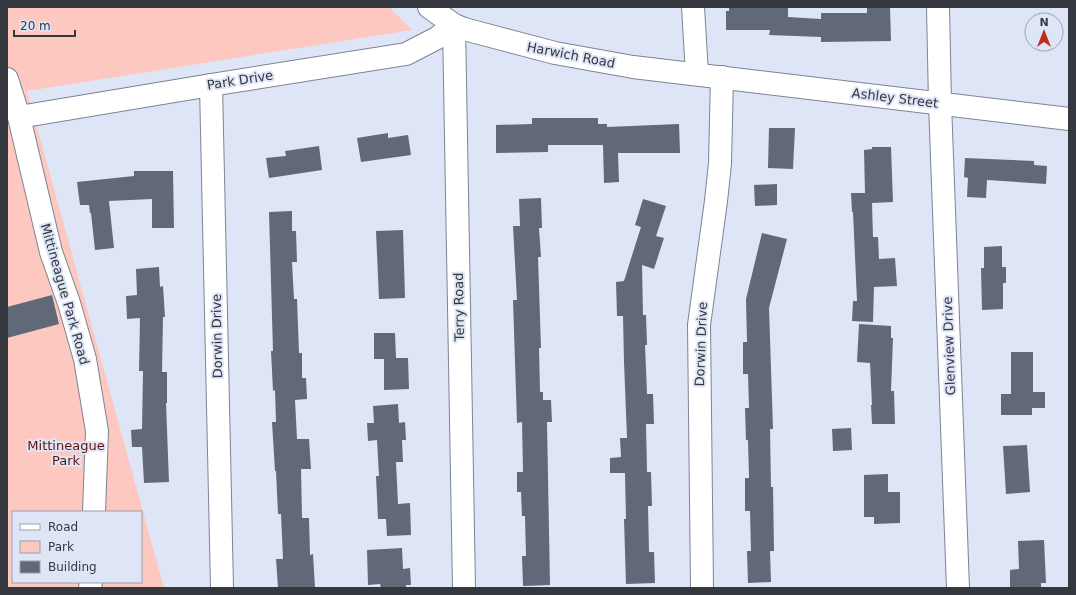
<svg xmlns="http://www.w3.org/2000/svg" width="1076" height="595" font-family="'DejaVu Sans',sans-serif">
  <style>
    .green { fill: #fcc8bf; fill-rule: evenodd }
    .building { fill: #616878 }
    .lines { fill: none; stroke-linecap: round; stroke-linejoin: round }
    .minor-casing { stroke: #7c8494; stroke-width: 24 }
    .minor { stroke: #fff; stroke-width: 22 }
    .labels { text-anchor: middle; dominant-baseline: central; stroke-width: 4; stroke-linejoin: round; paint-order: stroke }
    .street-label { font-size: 13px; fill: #35383f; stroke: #dde5f7 }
    .park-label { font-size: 13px; fill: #64120a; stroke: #dde5f7 }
  </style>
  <rect width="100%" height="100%" fill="#dde5f7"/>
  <path class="green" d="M7,7H389L412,30L27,91L164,588H7ZM13,512H141V582H13Z"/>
  <g class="building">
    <path d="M729,7H788V17L821,19V13H867V7H890L891,41L821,42V37L769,35L770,30H726V11H729Z"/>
    <path d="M532,118H598V124H607V127L679,124L680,153H618L619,182L604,183L603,145H548V152L496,153V125L532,124Z"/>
    <path d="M769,128H795L793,169L768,168Z"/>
    <path d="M388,133V138L408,135L411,155L361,162L357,138Z"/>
    <path d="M319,146L322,170L269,178L266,158L286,156L285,151Z"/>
    <path d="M872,147H891L893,202L872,203L873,237H878L879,259L895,258L897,286L874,287L873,322L852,321L853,301H857L853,212H852L851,193H865L864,150L872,149Z"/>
    <path d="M965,158L1034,161V165L1047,166L1046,184L987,180L986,198L967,197L968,178L964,177Z"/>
    <path d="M134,171H173L174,228H152V199L109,201L114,248L95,250L91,213H90L89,205H80L77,182L134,176Z"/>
    <path d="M777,184V205L755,206L754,185Z"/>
    <path d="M541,198L542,228H539L541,257H538L541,348H539L540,392H543V400H551L552,422H547L550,585L523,586L522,556H526L525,516H522L521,492H517V472H523L522,422L517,423L513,300H517L513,226H520L519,199Z"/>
    <path d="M643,199L666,206L656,236L664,238L654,269L642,265L643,315H646L647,345H645L647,394H653L654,424H646L647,472H651L652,506H648L649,552H654L655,583L626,584L624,519H626L625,473H610V458L621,457L620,438H627L624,362L623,316H617L616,282L624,281L641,227L635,225Z"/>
    <path d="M292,211V231H296L297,262H292L294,299H297L299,353H302V378H306L307,399L295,400L297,439H309L311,469H301L302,518H309L310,555L313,554L315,588H278L276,559H283L281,514H278L276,471H275L272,422H276L275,390L273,391L271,351H273L269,212Z"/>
    <path d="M403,230L405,298L379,299L376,231Z"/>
    <path d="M762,233L787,239L769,308L773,429H770L771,487H773L774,551H770L771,582L748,583L747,551H751L750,511H745V478H749L748,440H746L745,408H749L748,374H743V342H747L746,299Z"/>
    <path d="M1002,246V267H1006V283H1003V309L982,310L981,268H984V247Z"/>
    <path d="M159,267L160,287L163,286L165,317H163L162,372H167V403H166L169,482L144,483L142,447H132L131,430L142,429L143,371H139L140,318L127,319L126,296L137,295L136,269Z"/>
    <path d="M52,295L59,324L7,338V307Z"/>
    <path d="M859,324L891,326V338H893L891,391H894L895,424H872L871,405H872L870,363L857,362Z"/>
    <path d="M374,333H395L396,358H408L409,389L384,390V359H374Z"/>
    <path d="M1011,352H1033V392H1045V408H1032V415H1001V394H1011Z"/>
    <path d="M398,404L399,423L405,422L406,440H402L403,462H396L398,504L410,503L411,535L387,536L386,519H378L376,476H379L377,440L368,441L367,423H374L373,406Z"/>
    <path d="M851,428L852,450L833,451L832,429Z"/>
    <path d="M1027,445L1030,492L1006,494L1003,446Z"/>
    <path d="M888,474V492H900V523L874,524V517H864V475Z"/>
    <path d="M1044,540L1046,583H1041V588H1010V570L1019,569L1018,541Z"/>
    <path d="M402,548L403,569L410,568L411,585H406V588H381L380,584L368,585L367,550Z"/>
  </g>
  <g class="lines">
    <defs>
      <g id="minor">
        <path d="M429,7L454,25L464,29L555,53L633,67L1069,119"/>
        <path d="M693,7L697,74"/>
        <path d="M938,7L940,103L958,588"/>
        <path d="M454,25L464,588"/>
        <path d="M7,79L19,117L51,252L69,303L85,359L97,431L94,512"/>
        <path d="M211,85L222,588"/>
        <path d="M19,117L211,85L406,54L437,38L454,25"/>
        <path d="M90,588L91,582"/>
        <path d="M702,588L699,325L716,201L720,163L722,77"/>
      </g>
    </defs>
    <use href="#minor" class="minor-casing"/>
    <use href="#minor" class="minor"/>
  </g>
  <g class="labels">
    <g class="street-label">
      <text transform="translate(571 55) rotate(11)">Harwich Road</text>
      <text transform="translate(240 80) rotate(-9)">Park Drive</text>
      <text transform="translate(895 98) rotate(7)">Ashley Street</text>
      <text transform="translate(65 294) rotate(74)">Mittineague Park Road</text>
      <text transform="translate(459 307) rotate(-91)">Terry Road</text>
      <text transform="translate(217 336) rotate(-91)">Dorwin Drive</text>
      <text transform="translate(701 344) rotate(-88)">Dorwin Drive</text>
      <text transform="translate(949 346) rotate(-92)">Glenview Drive</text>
    </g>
    <g class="park-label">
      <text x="66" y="445">Mittineague<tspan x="66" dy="15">Park</tspan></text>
    </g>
  </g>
  <rect width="1076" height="595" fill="none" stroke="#35383f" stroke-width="16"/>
  <rect x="12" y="511" width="130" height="72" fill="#dde5f7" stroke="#9aa0ad"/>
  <rect x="20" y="524" width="20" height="6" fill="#ffffff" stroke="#9aa0ad"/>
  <text x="48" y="531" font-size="12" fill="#35383f">Road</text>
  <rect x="20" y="541" width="20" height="12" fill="#fcc8bf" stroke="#9aa0ad"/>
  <text x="48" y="551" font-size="12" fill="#35383f">Park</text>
  <rect x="20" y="561" width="20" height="12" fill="#616878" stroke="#9aa0ad"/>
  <text x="48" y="571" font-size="12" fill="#35383f">Building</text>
  <g transform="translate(1044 32)"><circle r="19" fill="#dde5f7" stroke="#9aa0ad"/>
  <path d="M0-3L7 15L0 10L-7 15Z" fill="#bb2e1f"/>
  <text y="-6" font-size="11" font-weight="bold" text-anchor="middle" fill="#35383f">N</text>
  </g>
  <path d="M14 30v6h61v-6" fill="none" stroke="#35383f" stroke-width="2"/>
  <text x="20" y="30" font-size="12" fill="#35383f" stroke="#dde5f7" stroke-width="3" paint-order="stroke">20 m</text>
</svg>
